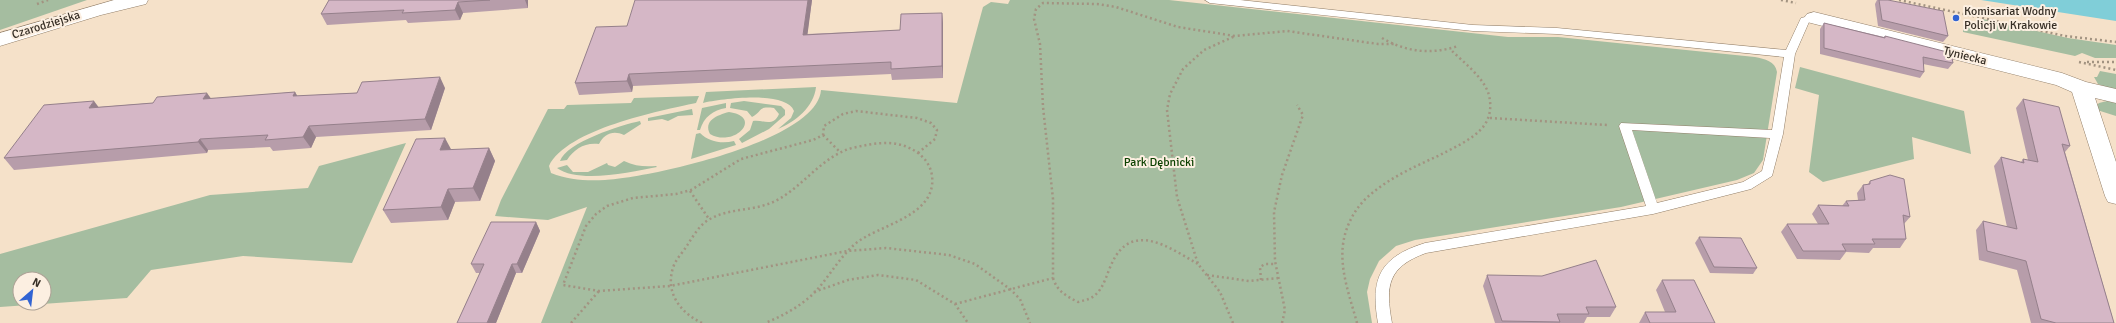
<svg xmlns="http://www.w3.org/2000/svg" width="2116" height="323" font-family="Signika,sans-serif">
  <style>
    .green { fill: #a5bda0; fill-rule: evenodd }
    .water { fill: #80ced8 }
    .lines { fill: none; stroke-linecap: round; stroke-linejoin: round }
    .service-casing { stroke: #927f69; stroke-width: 1 }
    .minor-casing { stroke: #927f69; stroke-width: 1 }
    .path { stroke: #a29381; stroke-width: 2.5; stroke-dasharray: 2 3; stroke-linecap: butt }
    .service { fill: #fff; fill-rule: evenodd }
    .minor { fill: #fff; fill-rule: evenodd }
    .wall { fill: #b79daa }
    .shaded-wall { fill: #95808b }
    .building { fill: #d5b7c6; stroke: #95808b }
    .poi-dot { fill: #3264d3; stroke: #fcefe1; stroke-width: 1.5 }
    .labels { text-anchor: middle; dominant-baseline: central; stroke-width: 4; stroke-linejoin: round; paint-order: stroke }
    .poi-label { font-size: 12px; fill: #372f26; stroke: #fcefe1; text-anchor: start }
    .street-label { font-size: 12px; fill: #372f26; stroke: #fcefe1 }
    .park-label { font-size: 12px; fill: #0c4100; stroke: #fcefe1 }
  </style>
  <rect width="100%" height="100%" fill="#f5e1c9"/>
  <g class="green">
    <path d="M0,0H87L0,30Z"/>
    <path d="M1010,0H1169L1508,37H1558L1755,57C1765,59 1775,61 1777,72L1763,160L1754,173L1737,180L1621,207L1415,240L1396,246L1379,261L1370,279L1367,292L1372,323H541L587,207L548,220L495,216L501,200L548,109H564L567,105L631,103L634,98L699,96L696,103C659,111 567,129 549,166L551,173C569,180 586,181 605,180C648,178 818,141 821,90L957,103L983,7L991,2L1008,4Z"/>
    <path d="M1983,19L2068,38L2116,45V58H2095L2082,53L2075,56L1963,32V25L1984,30Z"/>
    <path d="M1800,67L1964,111L1971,154L1912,137L1914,159L1823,182L1809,172L1819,95L1795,88Z"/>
    <path d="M2100,71L2116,74V91L2098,84L2094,77H2097Z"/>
    <path d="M816,87C814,107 795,122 778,129L791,118L794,111C786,90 721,99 703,103L706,92Z"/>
    <path d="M744,101L781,106L785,110V115L769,129L742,143L739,139L750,130L753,121C762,119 773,128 779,114L774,108C757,106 763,111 752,117L747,111L730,108L731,103Z"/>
    <path d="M2107,101L2116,103V116L2097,110L2096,106L2099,103Z"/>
    <path d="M726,103V108C713,110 704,117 700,130H697L702,108Z"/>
    <path d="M692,109L693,115L678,116L668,121L662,119L648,121V118Z"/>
    <path d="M729,112C764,117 734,148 710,134C703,121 717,115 729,112Z"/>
    <path d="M640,121L641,124L624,135C613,130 604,134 599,144C585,142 574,149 567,160L560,161C567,142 621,125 640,121Z"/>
    <path d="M700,133C709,142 722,144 734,141L736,145L691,159L696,134Z"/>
    <path d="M406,143L352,263L243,256L151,270L127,298L0,307V254L210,195L308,188L319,166ZM20,279H44V303H20Z"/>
    <path d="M624,161C635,166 644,167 656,166L657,167C631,172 579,184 557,168L567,165L573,172H588L607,163L608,165L615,167Z"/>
  </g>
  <path class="water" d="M1981,0H2116V21Z"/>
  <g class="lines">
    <defs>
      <path id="service" d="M1205,0H1240L1473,25L1557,28L1786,50L1801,18L1814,15L1819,18L1818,20L1809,22L1795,54L1783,134L1772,176L1751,189L1653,214L1426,253C1388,267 1385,285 1392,323H1378C1370,278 1380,257 1425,243L1646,206L1619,126L1621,123L1772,130L1784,57L1557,34L1473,31L1210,3ZM1632,130L1770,138L1762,171L1743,182L1657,203Z"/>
      <g id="minor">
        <path d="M114,0H148L146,4L101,15L0,46V33Z"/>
        <path d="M1814,12L2062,73L2086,82L2116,89V103L2095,98L2116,162V204L2108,202L2105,196L2072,92L2056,85L1807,22L1804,18L1807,14Z"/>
      </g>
    </defs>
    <use href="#service" class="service-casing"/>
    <use href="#minor" class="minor-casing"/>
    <g class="path">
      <path d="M1781,0L1796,3"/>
      <path d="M1899,0L2065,36L2116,42"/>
      <path d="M37,4L48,0"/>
      <path d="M1382,38C1406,52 1431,55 1458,46"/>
      <path d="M2079,62L2116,70"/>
      <path d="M2087,62H2116"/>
      <path d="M1490,118L1607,125"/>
      <path d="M823,135L840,152"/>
      <path d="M918,153L935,139L937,130L931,123L917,118L856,111L843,114L824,126L823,135L813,140L741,159L691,190L676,194L633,198L607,206L596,214L586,226L563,285L599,291L670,286L847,251L886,248L949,255L975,264L1010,289L1020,299L1030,323"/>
      <path d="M690,191L709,219"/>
      <path d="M1207,275L1249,281L1278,278"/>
      <path d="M1053,278C1057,291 1066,296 1078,302C1084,300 1090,300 1095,295C1104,288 1107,273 1112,263C1132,220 1170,248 1198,264"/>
      <path d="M1261,280L1260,267L1265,264H1275"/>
      <path d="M814,292L848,280L878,275L916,280L955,304L968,323"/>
      <path d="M955,304L1053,278V199L1043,107L1040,44L1034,19L1036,9L1043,3L1097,4L1116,7L1178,27L1235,36L1287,31L1378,44H1394"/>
      <path d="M571,323L599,291"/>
      <path d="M702,323C679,312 664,291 674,265C677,258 684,251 688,244C694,235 700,224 710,219C731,207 757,212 779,199C804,185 823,156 852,148C875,143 897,138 918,153C926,159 931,167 932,176C937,217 877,225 855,244C839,258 829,277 815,292C801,306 783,316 765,323"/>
      <path d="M1233,323L1220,292L1198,264L1177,197L1167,110L1170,94L1183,69L1204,50L1235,36"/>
      <path d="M1282,323L1285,310L1275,261L1274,212L1282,175L1303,115L1297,105"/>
      <path d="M1357,323C1349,293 1336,262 1346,231C1351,216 1359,204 1371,194C1391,177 1416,166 1440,155C1455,147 1472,140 1483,127C1491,117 1492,104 1488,92C1481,75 1463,62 1450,49"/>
    </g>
    <use href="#service" class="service"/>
    <use href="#minor" class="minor"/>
  </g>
  <g class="wall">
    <path d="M329,0H528V8L463,13L460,20L408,23L406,20L327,25L321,14Z"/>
    <path d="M812,0L807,34L900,30L942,13L943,24V78L892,80L891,74L633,86L632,92L579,95L575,83L627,26Z"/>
    <path d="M1877,0H1888L1948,36L1943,42L1878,26L1875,4Z"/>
    <path d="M1824,23L1884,37L1885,36L1953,63L1948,69L1923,64L1924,72L1920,78L1820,54V29Z"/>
    <path d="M445,88L431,130L316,137L311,148L273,151L270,147L208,150L207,153L14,170L4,158L99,107L295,92L297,96Z"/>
    <path d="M2023,99L2070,146L2065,152L2114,323H2031L2017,270L1979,260L1976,230L1983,221L2007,227L1994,166L2001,157L2021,162L2023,159L2028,160L2016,108Z"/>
    <path d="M489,148L495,161L480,201L455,202L448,220L391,223L383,210L451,150Z"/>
    <path d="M1870,181L1910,217L1904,224L1906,239L1900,248H1873L1869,253L1846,252L1840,260L1797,259L1781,232L1787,224H1818L1812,214L1818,205L1842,206L1846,201L1858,200L1857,193L1863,185L1868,184Z"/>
    <path d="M536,222L540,231L522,273H516L496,323H457L480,273H476L471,264Z"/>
    <path d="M1699,237L1757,268L1753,274L1710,273L1695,243Z"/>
    <path d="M1487,275L1616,307L1610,317H1587L1584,323H1495L1483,286Z"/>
    <path d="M1662,280L1715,323H1639L1645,312H1665L1656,290Z"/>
  </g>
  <g class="shaded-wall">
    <path d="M525,0H528V8Z"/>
    <path d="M808,0H812L806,46L803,35Z"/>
    <path d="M458,2L463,13L460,20L455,10Z"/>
    <path d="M942,13L943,24V78L942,66Z"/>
    <path d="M629,74L633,86L632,92L627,81Z"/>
    <path d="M440,77L445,88L431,130L425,119Z"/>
    <path d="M295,92L302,104L293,96Z"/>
    <path d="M207,93L215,104L203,99Z"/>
    <path d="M94,101L103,113L89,108Z"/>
    <path d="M309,126L316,137L311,148L303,137Z"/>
    <path d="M445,138L452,151L440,150Z"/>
    <path d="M200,139L208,150L207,153L198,142Z"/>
    <path d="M489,148L495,161L480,201L473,188Z"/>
    <path d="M448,189L455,202L448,220L441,207Z"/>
    <path d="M536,222L540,231L522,273L517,264Z"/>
    <path d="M512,264L516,273L496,323H487Z"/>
  </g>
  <g class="building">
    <path d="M329,0H490L458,2L455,10L402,13L404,10L321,14Z"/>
    <path d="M635,0H808L803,35L900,30L901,14L942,13V66L891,69V62L629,74L627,81L575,83L596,27L627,26Z"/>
    <path d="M1879,0H1888L1943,11L1948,36L1882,20Z"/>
    <path d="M1824,23L1885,38V36L1951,53L1953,63L1923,57L1924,72L1824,48Z"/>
    <path d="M440,77L425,119L309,126L303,137L265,140L268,135L200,139L198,142L4,158L44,105L94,101L89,108L153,103L157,97L207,93L203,99L295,92L293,96L357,93L362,82Z"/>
    <path d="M2023,99L2059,107L2070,146L2062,144L2114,323H2056L2041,319L2026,261L1987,251L1983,221L2017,229L2001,157L2024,163L2023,159L2038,162Z"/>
    <path d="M445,138L440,150L489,148L473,188L448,189L441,207L383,210L416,139Z"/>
    <path d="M1890,175L1904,179L1910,217L1903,215L1906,239H1872L1875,244H1842L1846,251H1803L1787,224H1829L1818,205L1849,206L1846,201L1865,200L1863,185L1870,184V181Z"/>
    <path d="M491,222H536L517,264H512L487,323H457L484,264H471Z"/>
    <path d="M1699,237L1741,238L1757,268L1714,267Z"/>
    <path d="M1596,260L1616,307H1586L1589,314H1557L1560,322L1502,321L1487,275L1542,276Z"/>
    <path d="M1662,280H1694L1715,323H1650L1645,312H1676Z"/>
  </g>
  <circle class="poi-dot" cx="1956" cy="18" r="4"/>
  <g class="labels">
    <g class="poi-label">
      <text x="1964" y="11">Komisariat Wodny<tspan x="1964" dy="14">Policji w Krakowie</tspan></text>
    </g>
    <g class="street-label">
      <text transform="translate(46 25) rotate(-17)">Czarodziejska</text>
      <text transform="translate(1965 56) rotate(14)">Tyniecka</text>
    </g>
    <g class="park-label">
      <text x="1159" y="162">Park Dębnicki</text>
    </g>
  </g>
  <g transform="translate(32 291) rotate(28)"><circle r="19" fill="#fcefe1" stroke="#ada296"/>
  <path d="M0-3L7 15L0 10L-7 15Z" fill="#3264d3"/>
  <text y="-6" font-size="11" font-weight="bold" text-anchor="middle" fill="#372f26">N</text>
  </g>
</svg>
